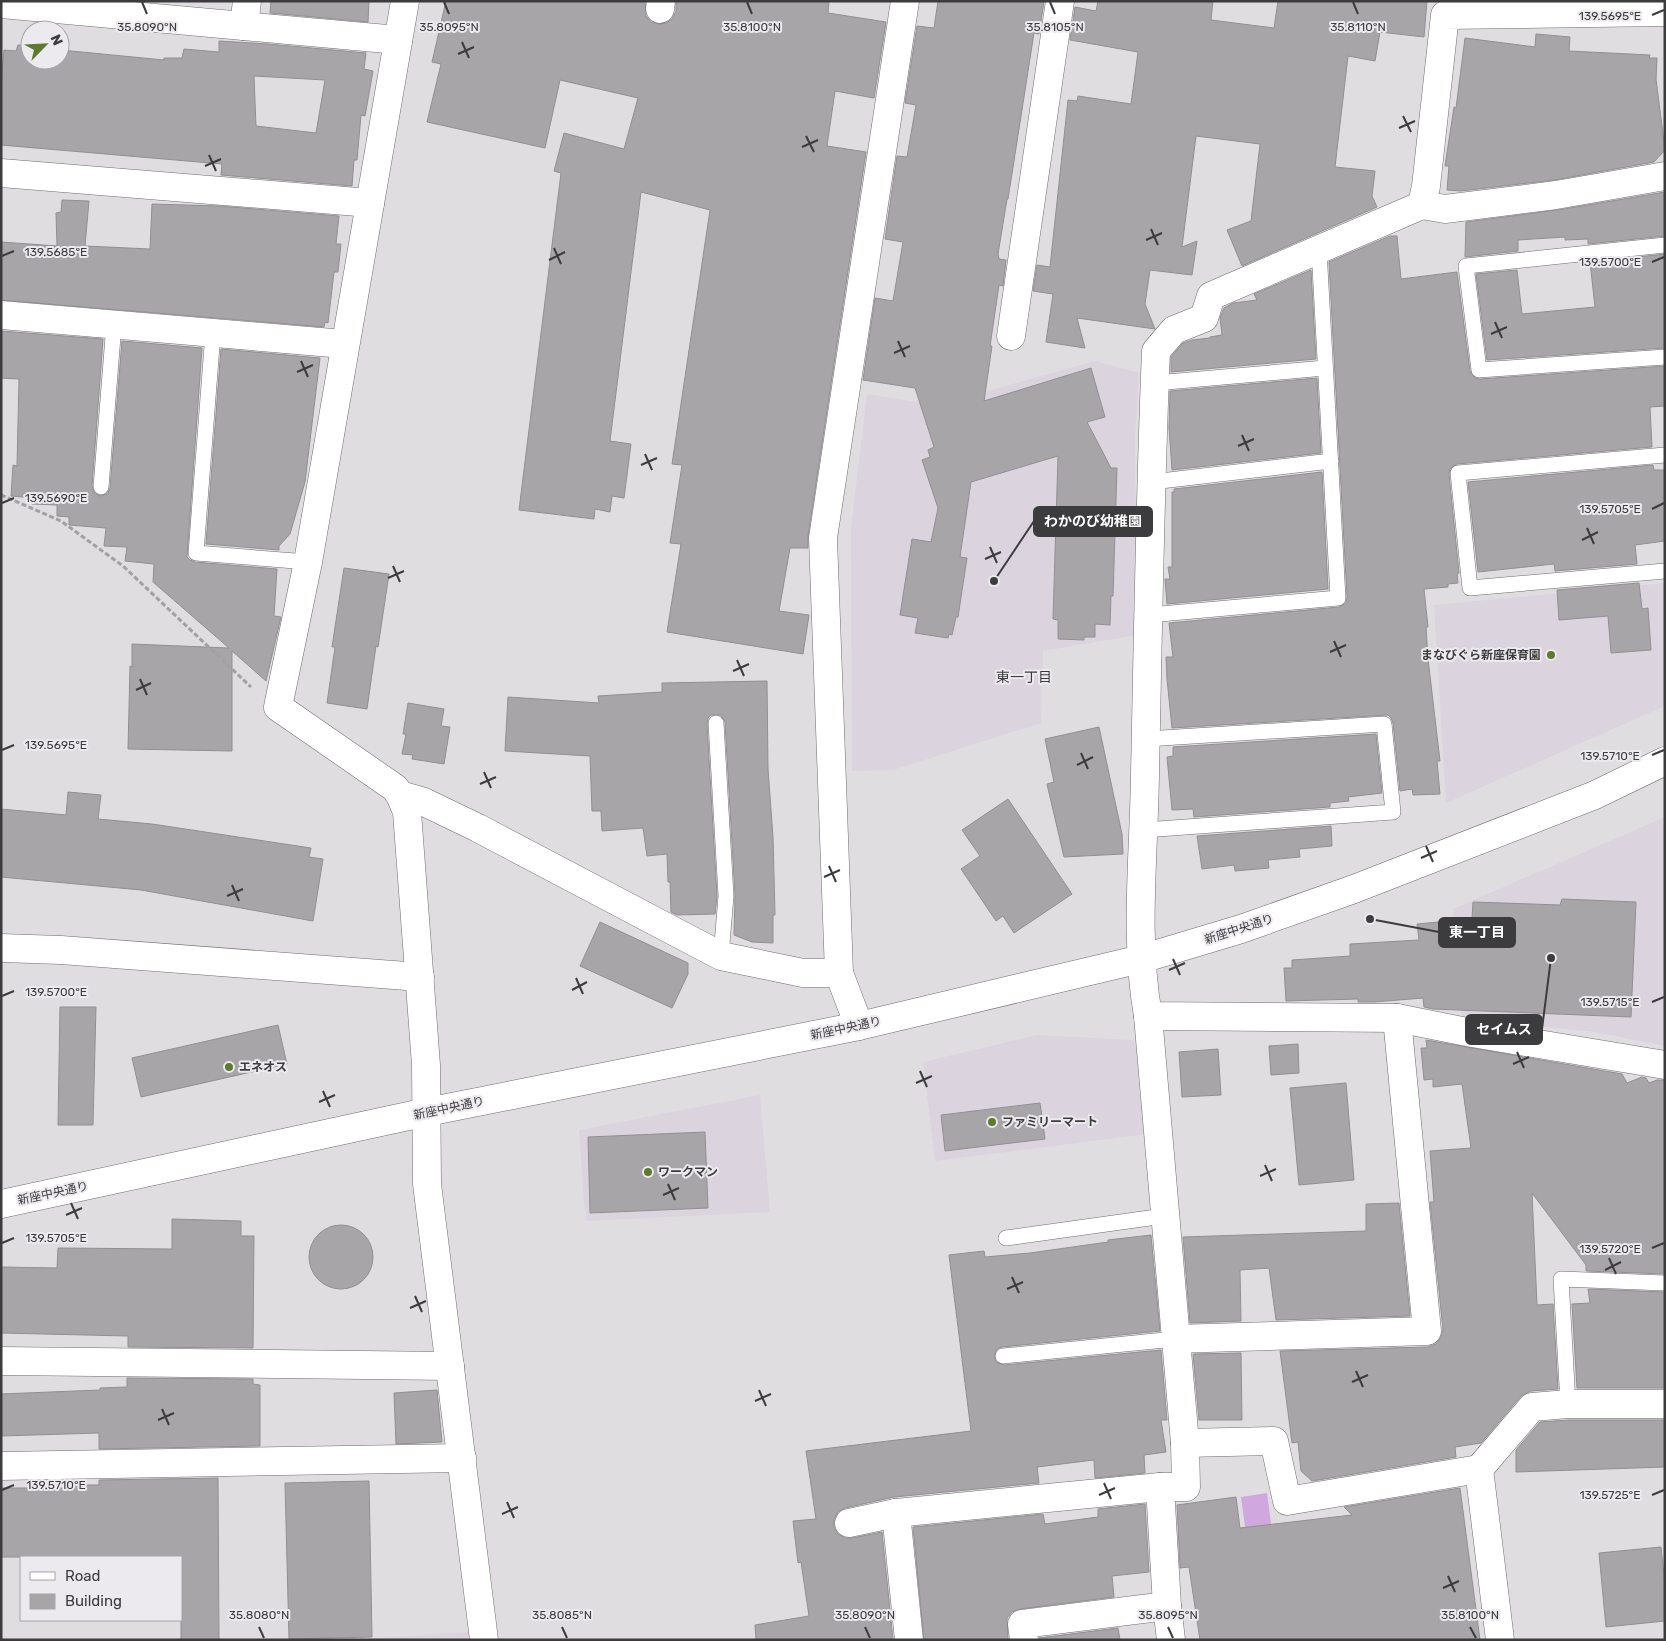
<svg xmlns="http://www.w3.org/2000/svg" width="1666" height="1641" font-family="Rubik,'Noto Sans JP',sans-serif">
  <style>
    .built { fill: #dbd3de }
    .green { fill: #d1a7df }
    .building { fill: #a8a5a9; stroke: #928f93; fill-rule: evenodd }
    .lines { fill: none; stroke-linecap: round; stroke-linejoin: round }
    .service-casing { stroke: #6f6c70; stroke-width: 16 }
    .minor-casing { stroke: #6f6c70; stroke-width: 29 }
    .tertiary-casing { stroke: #6f6c70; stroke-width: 29 }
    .path { stroke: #a2a0a3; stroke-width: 3; stroke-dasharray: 5 2.5; stroke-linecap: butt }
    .service { stroke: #fff; stroke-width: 15 }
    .minor { stroke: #fff; stroke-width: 28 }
    .tertiary { stroke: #fff; stroke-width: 28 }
    .ticks { fill: none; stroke: #3c3b3d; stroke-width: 2 }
    .poi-dot { fill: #5d7a2e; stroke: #edeaef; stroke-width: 2 }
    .labels { text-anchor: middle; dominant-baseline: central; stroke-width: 4; stroke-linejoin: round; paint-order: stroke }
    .poi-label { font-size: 12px; font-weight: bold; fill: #3c3b3d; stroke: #edeaef; text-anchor: start }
    .street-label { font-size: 12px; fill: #3c3b3d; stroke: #edeaef }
    .neighbourhood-label { font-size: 14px; fill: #3c3b3d; stroke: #edeaef }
    .ticks-label { font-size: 12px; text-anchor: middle; fill: #3c3b3d; stroke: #edeaef; stroke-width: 4; stroke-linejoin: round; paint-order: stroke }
    .leader { fill: none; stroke: #3c3b3d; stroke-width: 2 }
    .callout-dot { fill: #3c3b3d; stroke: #edeaef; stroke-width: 2 }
    .callout { fill: #3c3b3d; stroke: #3c3b3d; stroke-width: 2 }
    .callout-label { font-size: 14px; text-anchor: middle; font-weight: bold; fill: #fff }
  </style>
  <rect width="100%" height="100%" fill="#e0dde1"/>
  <g class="built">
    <path d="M1095,361L1139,373L1135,438L1137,635L1043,651L1041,723L893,770L852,771L851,528L867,394L937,405Z"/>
    <path d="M1665,583V706L1446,803L1434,605Z"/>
    <path d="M1665,817V1046L1595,1032L1462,1018L1453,909Z"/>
    <path d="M1037,1035L1132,1040L1141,1048L1147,1134L935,1161L923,1062Z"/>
    <path d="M760,1095L770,1212L587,1221L584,1202L579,1130Z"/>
    <path d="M469,1632L470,1640H350Z"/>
  </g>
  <path class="green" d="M1267,1493L1278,1575L1252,1579L1241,1497Z"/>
  <g class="building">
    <path d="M271,1H369L368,22L270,13Z"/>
    <path d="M446,1H645L646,16L651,22L659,24L666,23L672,19L676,11V1H829L828,13L886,22L874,98L835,91L827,146L866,152L808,536V548H790L779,611L809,615L803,654L667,632L681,544L670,543L682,465L672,464L710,210L641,192L610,441L631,444L624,498L612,496L610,512L595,509L594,519L519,510L561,173L554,171L564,133L624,149L638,98L560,80L545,148L427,122L441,64L432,62Z"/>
    <path d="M938,1H1044L1039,34L1034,33L1008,199H1007L998,254L999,259L1006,260L1003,286L999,285L990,346H992L984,401L1091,368L1105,417L1087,422L1111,468H1117L1113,596H1111L1110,625L1095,624V637H1084V640L1058,639V620L1053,619L1058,456L971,482L960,557L967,558L958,617H956L952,635L949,634L948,638L915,633L918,618L900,615L912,539L931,542L938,508L922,460L930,457L928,450L934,447L915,388L863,380L875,298L893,301L903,242L885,239L897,156L907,157L916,105L905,103L917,26L934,28Z"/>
    <path d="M1098,1H1213L1211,20L1274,28L1278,1H1427L1424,37L1380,32L1375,61L1348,56L1335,167L1375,171L1372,196L1377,207L1242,266L1227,230L1251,221L1260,144L1196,136L1182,247L1197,241L1192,275L1150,270L1145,304L1155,329L1077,318L1085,348L1046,342L1053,294L1033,291L1037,265L1050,267L1068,100L1077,101L1078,96L1131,104L1138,52L1070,40L1075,7L1096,11Z"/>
    <path d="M1536,34L1570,37L1569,51L1650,55L1649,58H1657L1656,79L1665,150L1654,162L1554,180L1461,191L1447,190L1449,166H1445L1454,107L1456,108L1465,38L1535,47Z"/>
    <path d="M219,41L268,44L366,53L364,69L373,71L365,116L361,115L357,160H354L352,186L221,175L222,164L1,145V81L4,50L16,51L18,45L30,46V60H60V47L61,50L164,60V58H182L184,49L219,52ZM254,76L325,80L316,133L256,126Z"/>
    <path d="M1665,192V236L1588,244V239L1565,240V237L1518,240V251L1465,257L1466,222L1558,210Z"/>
    <path d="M62,200L89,201L85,246L150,249L152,204L219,206L339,216L336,244H341L338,272H334L328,323L325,322L324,327L1,300V242L57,246L56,213L61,212Z"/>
    <path d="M1390,236H1397L1401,279L1457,272L1470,371L1475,378L1480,379L1665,366V406L1650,407L1652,447L1457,464L1450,469L1449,474L1459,573L1457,574L1458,583L1448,584V587L1424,589L1428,627H1426L1428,659L1440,761H1437L1440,794L1413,795L1412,789L1400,791L1393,723L1391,718L1388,715L1172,728L1167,679L1166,657H1173L1169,623L1339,607L1346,603L1347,597L1329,262Z"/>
    <path d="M1665,254V348L1487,360L1476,274L1517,270L1522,314L1595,307L1590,262Z"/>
    <path d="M1311,270L1316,359L1171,372V357L1183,343L1192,340L1210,338V337L1222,335L1220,318L1224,308L1233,303L1257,300L1254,294Z"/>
    <path d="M1,331L103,339L92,486L95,494L101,496L108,493L110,488L122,341L202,348L187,557L190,560L195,562L277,569L274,616L281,617L266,681L232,651V751L128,749L130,666L132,667V644L229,648L153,582L154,564L125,561L127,547L104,546L106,528L69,525V517L57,516V505L32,504L33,498L11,496L13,465L17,466L19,379L1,378Z"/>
    <path d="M221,349L320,358L305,482L290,534L279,546V550L206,544Z"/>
    <path d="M1317,378L1321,453L1172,470L1169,428L1170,391Z"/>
    <path d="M1653,465L1654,470H1665V541L1635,545L1637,564L1555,571L1554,564L1478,572L1468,482Z"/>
    <path d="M1322,472L1328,589L1167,604L1165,579H1170L1168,567H1172V492H1174V489Z"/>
    <path d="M344,568L389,574L378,647L376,646L367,709L327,703L335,647H332Z"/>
    <path d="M1639,583L1642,609L1648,608L1651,650L1611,653L1608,616L1559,620L1557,590Z"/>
    <path d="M767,681L768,769L773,837L775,915H773V943L752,942L734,935L735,895L725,722L721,715H711L708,718L707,724L717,896L715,914L677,915L671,912L670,882H668L667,854L647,856L643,828L602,831L601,811H592L590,756L505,751L508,697L599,703L598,696L662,692V683Z"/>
    <path d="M408,703L444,709L441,726L450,727L444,764L412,759L413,755L402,754L406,734H403Z"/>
    <path d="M1099,727L1122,834L1123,854L1064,857L1047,784L1054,782L1045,739Z"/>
    <path d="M1376,734L1382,793L1348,797L1349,801L1330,803V807L1194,817L1193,809L1172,810L1167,757L1173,756V747Z"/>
    <path d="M68,792L101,795L98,819L152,824L311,848L309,857L323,859L313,921L141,890L1,877V809L66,815Z"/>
    <path d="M1008,799L1072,894L1014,933L1003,916L996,921L961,869L980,856L962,830Z"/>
    <path d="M1331,826L1332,846L1299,849L1300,857L1268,860L1269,868L1235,871L1234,865L1202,869L1197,836Z"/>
    <path d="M1562,899L1636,902L1631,1017L1433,1009L1424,1007L1423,998L1374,1002H1358V999L1286,1001L1284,968H1292V960L1350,956V944L1419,940L1417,924L1472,919L1473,902L1560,905Z"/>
    <path d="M600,922L688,963V974L672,1008L580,966Z"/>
    <path d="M60,1007H96L93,1125H58Z"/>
    <path d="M278,1025L287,1064L141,1097L132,1058Z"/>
    <path d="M1426,1040L1622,1074L1627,1083L1642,1077L1646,1078L1649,1083L1657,1080H1665V1274L1586,1271V1265L1532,1193L1537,1305L1553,1304L1558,1389L1531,1391L1521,1396L1481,1443L1455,1447L1456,1457L1312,1481L1301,1471L1298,1442L1292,1443L1280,1351L1428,1347L1436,1344L1441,1337L1443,1330L1430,1202H1434L1430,1151L1471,1148L1462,1084L1433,1087V1079L1424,1080L1421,1048H1427Z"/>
    <path d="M1298,1044L1299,1073L1271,1075L1269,1046Z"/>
    <path d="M1218,1049L1221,1095L1182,1097L1179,1052Z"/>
    <path d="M1346,1083L1354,1180L1299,1185L1290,1088Z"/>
    <path d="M1040,1103L1045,1139L945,1151L941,1115Z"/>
    <path d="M705,1132L708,1208L590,1213L588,1137Z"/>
    <path d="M1399,1203L1410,1316L1276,1320L1269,1268L1240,1270L1241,1321L1190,1323L1183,1237L1366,1231V1204Z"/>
    <path d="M172,1219L241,1221V1236H254L253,1348L128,1347V1336L1,1333V1267L57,1268L58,1248L172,1249Z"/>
    <circle cx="341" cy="1257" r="32"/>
    <path d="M1151,1235L1160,1331L1002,1347L997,1349L994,1356L996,1362L1004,1365L1161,1350L1167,1420H1161L1166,1452L1144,1455L1145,1473L1095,1478L1094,1460L1037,1467L1039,1483L894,1497L845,1508L838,1512L834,1519V1527L838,1534L845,1538H852L882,1532L893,1640H756L755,1625L809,1616L801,1562L798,1563L793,1521L816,1519L806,1451L971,1431L949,1255L984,1251L985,1257L1030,1253L1108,1242V1240Z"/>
    <path d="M1588,1289L1665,1292V1388H1577L1572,1304L1590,1303Z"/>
    <path d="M1241,1353L1242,1420H1199L1193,1354Z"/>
    <path d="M127,1378L253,1379V1384L260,1385V1446L99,1449V1433L1,1436V1394L100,1390V1388L127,1387Z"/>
    <path d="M437,1390L442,1442L396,1444L394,1393Z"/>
    <path d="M1569,1420H1665V1467L1516,1472V1450L1540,1422Z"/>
    <path d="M218,1478L219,1640H181V1557H1V1488H70V1485H99V1480Z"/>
    <path d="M369,1481L372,1637L289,1639L285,1483Z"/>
    <path d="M1460,1488L1480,1640H1200L1189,1567L1180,1568L1177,1505L1236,1497L1240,1528L1352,1515L1344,1507Z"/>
    <path d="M1145,1504L1149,1572L1112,1576L1114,1597L1020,1609L1012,1612L1007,1618L1008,1640H924L913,1527L1043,1514L1045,1524L1098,1517V1509Z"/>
    <path d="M1661,1547L1665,1585V1621L1606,1627L1599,1553Z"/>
    <path d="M1118,1628L1120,1640H1039V1638Z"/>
  </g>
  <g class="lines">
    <defs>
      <g id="service">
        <path d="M1665,245L1466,266L1479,370L1665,357"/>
        <path d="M213,333L196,553L308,562"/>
        <path d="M1155,383L1325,368"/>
        <path d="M1665,455L1458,473L1470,588L1665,571"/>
        <path d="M1152,482L1331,461"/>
        <path d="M101,487L114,324"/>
        <path d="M1149,615L1338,598L1319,249"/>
        <path d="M716,723L726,896L721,956"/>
        <path d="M1144,830L1393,812L1384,724L1146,739"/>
        <path d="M1006,1238L1164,1216"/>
        <path d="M1003,1356L1175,1339"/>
        <path d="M1568,1404L1561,1279L1665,1283"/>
      </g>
      <g id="minor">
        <path d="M405,1L308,562L278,707L395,788L400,795L407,812L426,1065L427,1184L484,1640"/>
        <path d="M1,4L398,40"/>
        <path d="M660,9L661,1"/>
        <path d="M1665,12L1445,15L1426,186L1422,205L1211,296L1204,318L1174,330L1156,351C1150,492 1148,633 1145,774C1144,855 1134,936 1148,1016L1397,1018L1472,1033L1665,1065"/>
        <path d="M244,26L247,1"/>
        <path d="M1,173L370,203"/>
        <path d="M1422,205L1445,209L1556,195L1665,176"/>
        <path d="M1,315L344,344"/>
        <path d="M1011,336L1060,1"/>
        <path d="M400,795L424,802L478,828L721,956L803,973H839L859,1026"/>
        <path d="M1,948L61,950L420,977"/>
        <path d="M839,973L823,538L905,1"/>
        <path d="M1148,1016L1185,1443L1186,1487H1160L1167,1606L1171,1640"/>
        <path d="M1175,1339L1427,1331L1397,1018"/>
        <path d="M1,1361L450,1366"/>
        <path d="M1185,1443L1274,1441L1287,1501L1479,1469L1500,1640"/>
        <path d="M1,1466L462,1458"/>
        <path d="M1479,1469L1532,1407L1568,1404H1665"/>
        <path d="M849,1523L896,1513"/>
        <path d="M909,1640L896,1513L1160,1487"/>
        <path d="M1024,1640L1022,1624L1167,1606"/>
      </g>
      <path id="tertiary" d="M1,1204L427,1112L859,1026L1141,959L1241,929L1354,889L1595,795L1665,761"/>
    </defs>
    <use href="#service" class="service-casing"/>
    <use href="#minor" class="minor-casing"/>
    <use href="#tertiary" class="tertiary-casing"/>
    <path class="path" d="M1,495L61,521L123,566L251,687"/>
    <use href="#service" class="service"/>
    <use href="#minor" class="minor"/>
    <use href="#tertiary" class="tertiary"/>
  </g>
  <path class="ticks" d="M142,2L147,14M444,2L449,14M747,2L752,14M1050,2L1055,14M1353,2L1358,14M1652,15L1664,10M462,42L469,58M458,54L474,47M1403,116L1411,132M1399,128L1415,121M806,136L814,152M802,147L818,140M209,155L216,171M205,166L221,159M1151,229L1158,245M1146,240L1162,233M554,248L561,264M2,256L14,251M549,260L565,252M1652,262L1664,257M1495,322L1502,338M1491,334L1507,327M898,341L905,357M894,353L910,346M301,361L308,377M297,372L313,365M1242,435L1249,451M1238,446L1254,439M645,454L652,470M641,465L657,458M2,503L14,498M1652,509L1664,503M1587,528L1594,544M1582,540L1598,532M990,547L997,563M985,559L1001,552M393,566L400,582M388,578L404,571M1334,641L1341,657M1330,652L1346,645M737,660L744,676M733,671L749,664M140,679L147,695M136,690L151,683M2,750L14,745M1081,753L1088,769M1652,755L1664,750M1077,765L1093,757M484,772L491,788M480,784L496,777M1426,846L1433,862M1421,858L1437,851M829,866L836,882M824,877L840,870M232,885L239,901M227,896L243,889M1173,959L1180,975M1169,970L1185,963M576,978L583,994M572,990L587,982M2,996L14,991M1652,1002L1664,997M1517,1052L1524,1068M1513,1064L1529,1057M920,1071L927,1087M916,1083L932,1076M323,1091L330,1107M319,1102L335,1095M1265,1165L1272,1181M1260,1176L1276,1169M668,1184L675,1200M663,1195L679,1188M71,1203L78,1219M66,1215L82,1208M2,1243L14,1238M1652,1248L1664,1243M1609,1258L1616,1274M1605,1270L1621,1262M1012,1277L1019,1293M1007,1289L1023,1282M415,1296L422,1312M410,1308L426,1301M1356,1371L1363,1387M1352,1382L1368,1375M759,1390L766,1406M755,1401L771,1394M162,1409L169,1425M158,1420L174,1413M1104,1483L1111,1499M2,1490L14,1485M1099,1495L1115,1488M1652,1495L1664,1490M507,1502L514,1518M502,1514L518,1507M1448,1576L1455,1592M1443,1588L1459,1581M259,1627L264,1638M562,1627L567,1638M865,1627L870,1638M1168,1627L1173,1638M1470,1627L1476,1638"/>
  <g class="poi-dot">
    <circle cx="1551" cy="655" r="5"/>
    <circle cx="229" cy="1067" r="5"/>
    <circle cx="992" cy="1122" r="5"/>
    <circle cx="648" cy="1172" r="5"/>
  </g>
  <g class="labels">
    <g class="poi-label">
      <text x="1541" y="655" text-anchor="end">まなびぐら新座保育園</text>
      <text x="239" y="1067">エネオス</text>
      <text x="1002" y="1122">ファミリーマート</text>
      <text x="658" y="1172">ワークマン</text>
    </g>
    <g class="street-label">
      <text transform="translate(1239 929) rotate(-18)">新座中央通り</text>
      <text transform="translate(846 1028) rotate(-12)">新座中央通り</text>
      <text transform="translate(449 1108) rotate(-12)">新座中央通り</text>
      <text transform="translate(53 1193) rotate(-12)">新座中央通り</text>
    </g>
    <g class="neighbourhood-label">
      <text x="1024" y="677">東一丁目</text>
    </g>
  </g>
  <g class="ticks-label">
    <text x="1610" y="20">139.5695°E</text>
    <text x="147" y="31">35.8090°N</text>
    <text x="449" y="31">35.8095°N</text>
    <text x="752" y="31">35.8100°N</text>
    <text x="1055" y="31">35.8105°N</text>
    <text x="1358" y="31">35.8110°N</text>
    <text x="56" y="256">139.5685°E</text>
    <text x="1610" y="266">139.5700°E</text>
    <text x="56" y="502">139.5690°E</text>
    <text x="1610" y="513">139.5705°E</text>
    <text x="56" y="749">139.5695°E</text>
    <text x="1610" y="760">139.5710°E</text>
    <text x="56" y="996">139.5700°E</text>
    <text x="1610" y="1006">139.5715°E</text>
    <text x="56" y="1242">139.5705°E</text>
    <text x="1610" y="1253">139.5720°E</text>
    <text x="56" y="1489">139.5710°E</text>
    <text x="1610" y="1499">139.5725°E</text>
    <text x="259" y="1619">35.8080°N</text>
    <text x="562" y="1619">35.8085°N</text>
    <text x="865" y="1619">35.8090°N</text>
    <text x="1168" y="1619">35.8095°N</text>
    <text x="1470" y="1619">35.8100°N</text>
  </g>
  <path class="leader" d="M994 581L1034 521M1370 919L1439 932M1551 958L1542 1029"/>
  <g class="callout-dot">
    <circle cx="994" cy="581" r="5"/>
    <circle cx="1370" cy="919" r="5"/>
    <circle cx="1551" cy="958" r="5"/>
  </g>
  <g class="callout">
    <rect x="1034" y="507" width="118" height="29" rx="5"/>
    <rect x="1439" y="918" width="76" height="29" rx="5"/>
    <rect x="1466" y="1015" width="76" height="29" rx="5"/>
  </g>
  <g class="callout-label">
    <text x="1093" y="526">わかのび幼稚園</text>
    <text x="1477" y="937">東一丁目</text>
    <text x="1504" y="1034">セイムス</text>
  </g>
  <rect width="1666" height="1641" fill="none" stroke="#3c3b3d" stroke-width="5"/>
  <rect x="20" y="1556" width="162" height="65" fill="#edeaef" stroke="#a6a4a8"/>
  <rect x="30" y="1572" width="25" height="8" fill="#ffffff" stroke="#a6a4a8"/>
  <text x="65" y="1581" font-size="15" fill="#3c3b3d">Road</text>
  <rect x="30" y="1594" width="25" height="15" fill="#a8a5a9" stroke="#a6a4a8"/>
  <text x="65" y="1606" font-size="15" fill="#3c3b3d">Building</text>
  <g transform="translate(45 45) rotate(66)"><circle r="24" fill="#edeaef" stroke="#a6a4a8"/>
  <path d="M0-4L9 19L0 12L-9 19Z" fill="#5d7a2e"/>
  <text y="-8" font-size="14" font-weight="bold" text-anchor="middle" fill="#3c3b3d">N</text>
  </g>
</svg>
